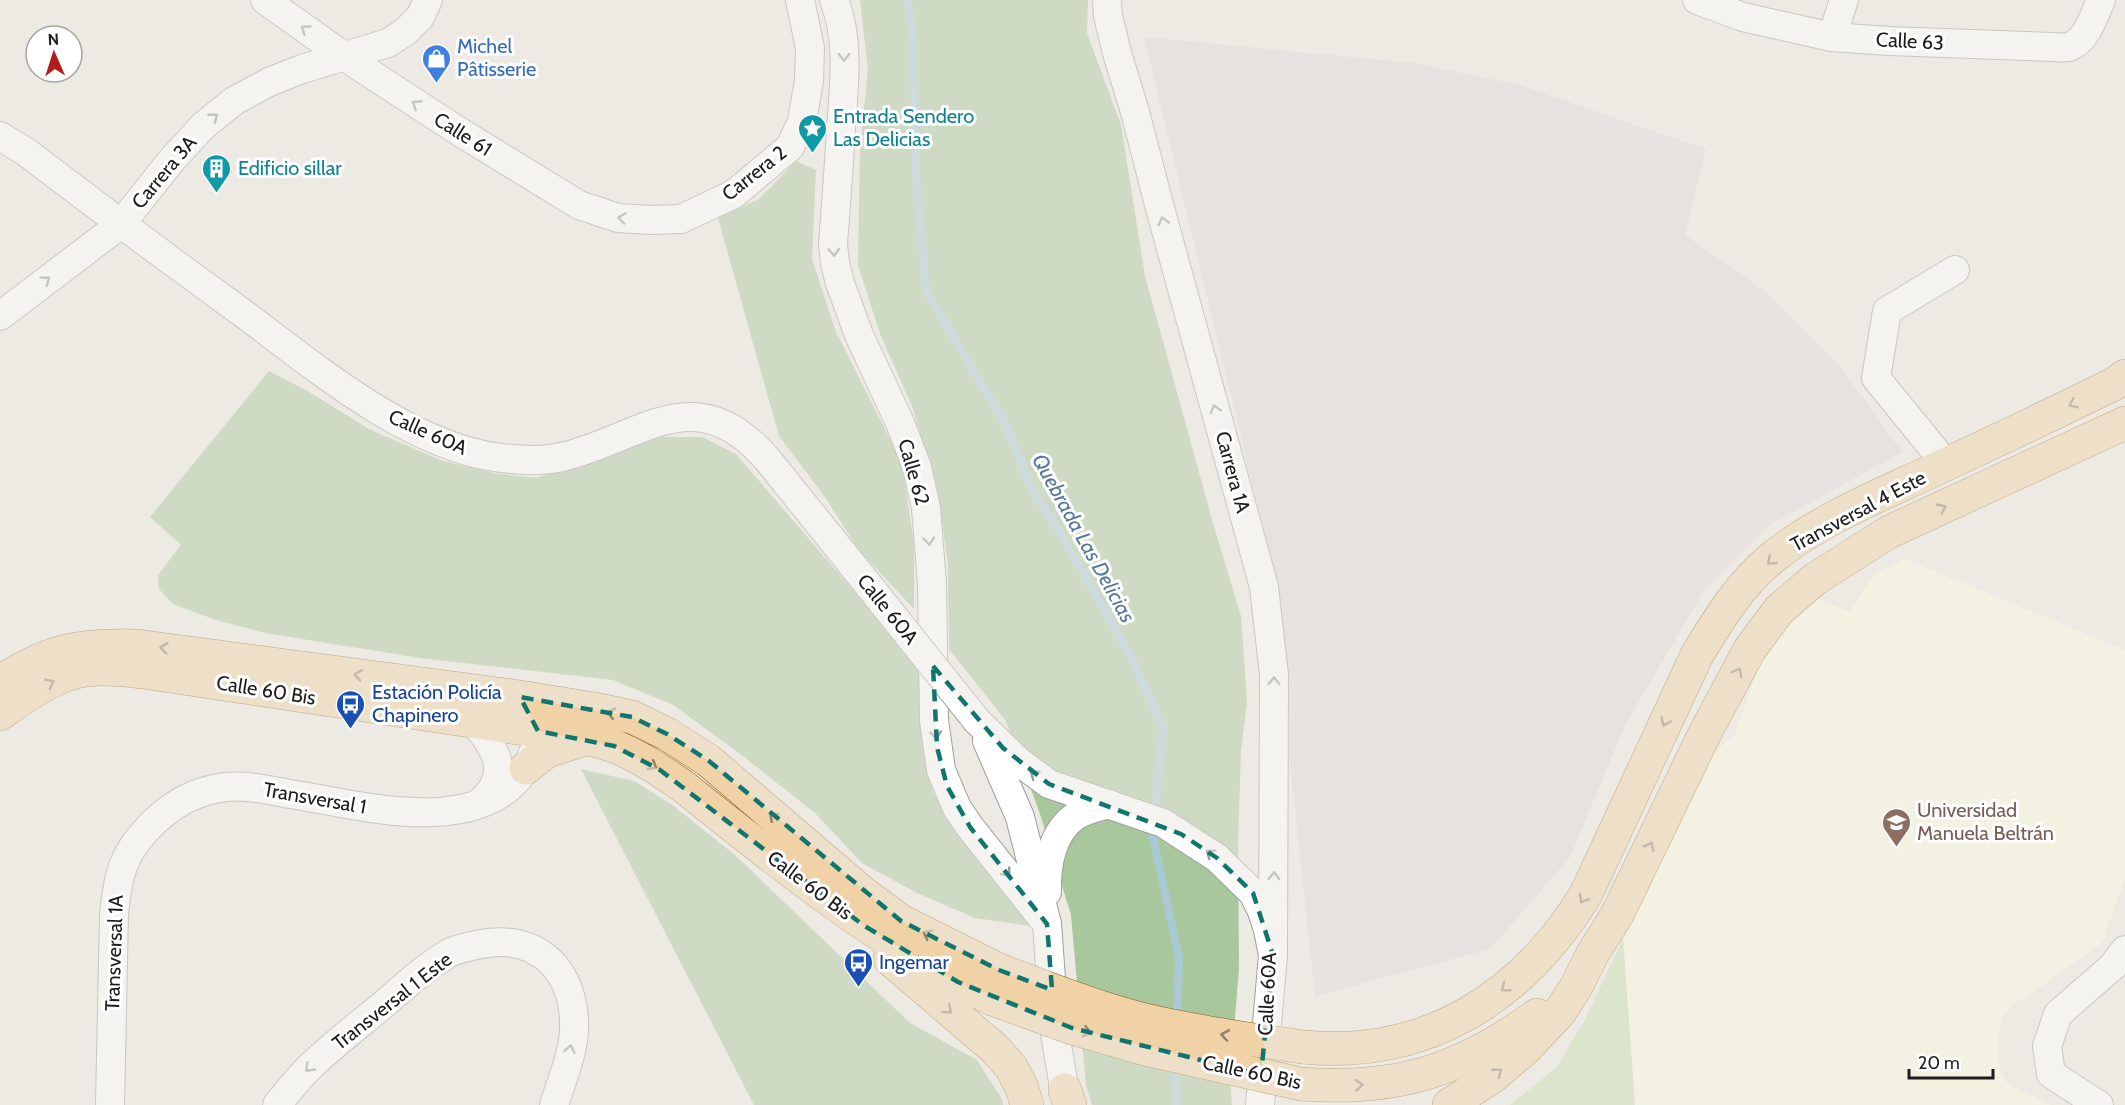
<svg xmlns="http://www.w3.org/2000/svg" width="2125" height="1105" font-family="Cabin,sans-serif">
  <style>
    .residential { fill: #dbdada }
    .education { fill: #fafbdf }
    .grass { fill: #c6e1af }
    .forest { fill: #a8c79d }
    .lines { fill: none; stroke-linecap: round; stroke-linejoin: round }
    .stream { stroke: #a9cad5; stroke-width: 8 }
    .minor-casing { stroke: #9e9e9e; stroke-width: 30 }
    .major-casing { stroke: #846212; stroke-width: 34 }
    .minor { stroke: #fff; stroke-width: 28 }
    .major { stroke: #f0d2a6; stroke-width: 33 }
    .minor-bridge-casing { stroke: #9e9e9e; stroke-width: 30; stroke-linecap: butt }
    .major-bridge-casing { stroke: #846212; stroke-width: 34; stroke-linecap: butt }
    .minor-bridge { stroke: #fff; stroke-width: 28 }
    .major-bridge { stroke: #f0d2a6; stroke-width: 33 }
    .oneway { stroke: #999 }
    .oneway2 { stroke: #918168 }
    .marked { fill: none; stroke: #0f766e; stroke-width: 4.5; stroke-dasharray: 12 8; stroke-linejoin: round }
    .labels { text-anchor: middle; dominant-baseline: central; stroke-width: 6; stroke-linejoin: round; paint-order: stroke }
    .street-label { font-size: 20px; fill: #1d1d1d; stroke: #fff }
    .shop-label { font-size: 20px; fill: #366cbe; stroke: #fff; text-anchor: start }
    .culture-label { font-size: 20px; fill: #0d838f; stroke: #fff; text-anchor: start }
    .transit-label { font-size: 20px; fill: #164399; stroke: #fff; text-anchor: start }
    .education-label { font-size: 20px; fill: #785e54; stroke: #fff; text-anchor: start }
    .water-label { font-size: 21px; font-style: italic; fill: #5578a0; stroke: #fff }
  </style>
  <rect width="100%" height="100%" fill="#edeae4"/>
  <path class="residential" d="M1144,37L1413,63L1515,84L1706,149L1685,235L1767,293L1842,369L1902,452L1770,525L1704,591L1626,723L1570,857L1490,949L1315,996L1267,544Z"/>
  <path class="education" d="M1905,559L2125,650V878L2102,943L2029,995L2013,1004L2002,1017L1998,1037L1997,1057L2003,1077L2008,1084L2051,1105H1635L1623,939L1714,751L1734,737L1763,654L1790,621L1818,599L1850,612L1874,574Z"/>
  <path class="grass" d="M1623,939L1635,1105H1510L1557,1067L1584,1021Z"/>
  <g class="forest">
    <path d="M860,0H1088L1087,33L1121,125L1145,276L1213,523L1241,616L1247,702L1241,751L1238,843L1239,969L1230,1080L1232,1105H1092L1086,1085L1071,915L1040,814L1006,721L949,649L948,564L938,494L912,406L880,334L858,265L860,149L868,70Z"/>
    <path d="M796,161L816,170L812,259L836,332L902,463L914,544V609L858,549L825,497L779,436L718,218L759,199Z"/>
    <path d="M269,371L309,392L369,429L440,460L494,473L536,478L662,437H702L736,454L919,667L924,738L933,792L972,851L1030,926L975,918L917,893L862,863L815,813L739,753L673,705L613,680L420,658L265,633L216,620L173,604L159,589L158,575L181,545L150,517Z"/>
    <path d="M581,769L634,781L671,804L735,855L910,1023L977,1060L1002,1099L1003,1105H754Z"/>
  </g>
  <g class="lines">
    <g class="stream">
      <path d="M907,0L913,31L916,170L926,291L1005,424L1030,486L1058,529L1131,657L1163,727L1153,838L1179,958L1177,1021"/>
      <path d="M1175,1064L1177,1105"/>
    </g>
    <defs>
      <g id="minor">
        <path d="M265,0L345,57L460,132L579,205L618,218L650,220L681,219L734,194L790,147L802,121L809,81L810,48L800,0"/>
        <path d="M834,0C850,40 844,86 841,128C839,167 836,205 833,244L835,263L840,283L859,335L900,423L917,467L926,508L932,583L934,720L941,770L957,808L970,827L1047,924"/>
        <path d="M1107,0L1108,16L1117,53L1135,112L1161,212L1264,587L1274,675L1273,955"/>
        <path d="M1697,0L1743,17L1832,37L1889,41L2055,47C2059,47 2065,48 2069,47C2087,41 2094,15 2101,0"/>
        <path d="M1832,37L1844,0"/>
        <path d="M0,136L26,152C98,207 171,261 244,314C315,367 405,443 494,457C516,460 540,462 562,457C642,438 695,376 767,459L870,587"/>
        <path d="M0,316L121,224L171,161L203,126L234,101L269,82L302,69L388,43L405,32L420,17L428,0"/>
        <path d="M1946,464L1876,378L1887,311L1955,270"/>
        <path d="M473,721C496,748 513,776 479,803"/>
        <path d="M977,721L1018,761L1049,784L1163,823L1217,858L1253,893L1262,911L1268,930L1273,955L1260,1105"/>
        <path d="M987,741L1020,817L1047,924L1055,1033L1067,1105"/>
        <path d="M1047,892C1046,865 1052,831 1077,815C1087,809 1098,807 1109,804"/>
        <path d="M110,1105L114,915C118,873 123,852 154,822C174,803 199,790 226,787C247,785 269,790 290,794C365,806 501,846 535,748"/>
        <path d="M277,1105C288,1091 300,1076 313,1064C335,1043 359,1025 383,1005C404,987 426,966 451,952C460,948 471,946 481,944C540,933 576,973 574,1030C573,1055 561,1082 554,1105"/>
        <path d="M2099,1105L2051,1074L2047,1046L2058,1014L2113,966L2125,950"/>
      </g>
      <g id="major">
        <path d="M0,682C48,650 80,644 137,646L520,697L594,709L632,717L667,734L709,761L863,893L901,921L999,970"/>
        <path d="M0,714C26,696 55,674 87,670C106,667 124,670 143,672L538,731C564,735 591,737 616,747C641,757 662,772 684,787C781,865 879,944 992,999"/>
        <path d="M526,768L547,751L582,740"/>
        <path d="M890,959L995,1049L1011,1067L1022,1088L1027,1105"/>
        <path d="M1303,1047C1427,1059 1523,997 1586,894L1697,655C1718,620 1740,584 1772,558C1820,519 1881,495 1936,469C1996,441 2055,413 2114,384L2125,376"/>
        <path d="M1301,1084C1397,1091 1460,1071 1537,1015"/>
        <path d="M1065,1090L1070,1105"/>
        <path d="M1449,1105L1492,1077L1525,1049L1559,1013L1576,987L1593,953L1617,915L1705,733L1750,649L1779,610L1815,579L1889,532L2125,423"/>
      </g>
    </defs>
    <use href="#minor" class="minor-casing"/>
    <use href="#major" class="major-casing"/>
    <use href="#minor" class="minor"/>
    <use href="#major" class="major"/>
    <defs>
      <path id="minor-bridge" d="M870,587L977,721"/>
      <g id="major-bridge">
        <path d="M999,970C1045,987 1093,1007 1141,1019C1195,1032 1249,1039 1303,1047"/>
        <path d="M992,999L1072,1028L1145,1049L1301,1084"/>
      </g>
    </defs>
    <use href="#minor-bridge" class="minor-bridge-casing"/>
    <use href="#major-bridge" class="major-bridge-casing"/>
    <use href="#minor-bridge" class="minor-bridge"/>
    <use href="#major-bridge" class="major-bridge"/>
  </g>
  <defs><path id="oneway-chevron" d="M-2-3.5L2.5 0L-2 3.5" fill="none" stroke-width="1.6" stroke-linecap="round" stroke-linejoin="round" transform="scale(1.5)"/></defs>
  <g class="oneway">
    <use href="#oneway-chevron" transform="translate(305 29) rotate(-145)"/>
    <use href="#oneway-chevron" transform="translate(844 57) rotate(91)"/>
    <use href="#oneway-chevron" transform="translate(416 104) rotate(-147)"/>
    <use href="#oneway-chevron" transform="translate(214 117) rotate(-38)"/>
    <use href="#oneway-chevron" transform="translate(622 218) rotate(-172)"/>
    <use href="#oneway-chevron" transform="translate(1163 221) rotate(-105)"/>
    <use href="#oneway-chevron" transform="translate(834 252) rotate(87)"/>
    <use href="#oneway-chevron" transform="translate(46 280) rotate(-37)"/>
    <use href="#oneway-chevron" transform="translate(1215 409) rotate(-105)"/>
    <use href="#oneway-chevron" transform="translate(929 541) rotate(85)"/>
    <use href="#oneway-chevron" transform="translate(1274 681) rotate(-91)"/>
    <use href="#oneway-chevron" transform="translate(936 735) rotate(84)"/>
    <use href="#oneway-chevron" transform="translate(1034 774) rotate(-143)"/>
    <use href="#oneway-chevron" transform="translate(1210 853) rotate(-143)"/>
    <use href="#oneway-chevron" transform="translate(1007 873) rotate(51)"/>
    <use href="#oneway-chevron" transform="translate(1274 876) rotate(-89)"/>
    <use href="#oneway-chevron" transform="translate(570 1049) rotate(-78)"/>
    <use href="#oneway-chevron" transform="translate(309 1068) rotate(134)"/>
  </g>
  <g class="oneway2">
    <use href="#oneway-chevron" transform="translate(2073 404) rotate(154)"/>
    <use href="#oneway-chevron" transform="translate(1942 508) rotate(-25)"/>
    <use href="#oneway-chevron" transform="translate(1771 561) rotate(139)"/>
    <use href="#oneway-chevron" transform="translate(164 648) rotate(-174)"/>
    <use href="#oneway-chevron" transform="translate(1738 672) rotate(-62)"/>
    <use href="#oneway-chevron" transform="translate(358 675) rotate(-172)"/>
    <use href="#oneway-chevron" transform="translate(50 683) rotate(-27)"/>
    <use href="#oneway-chevron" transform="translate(611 713) rotate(-167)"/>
    <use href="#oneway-chevron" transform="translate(1665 722) rotate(115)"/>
    <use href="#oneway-chevron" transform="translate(653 766) rotate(31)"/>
    <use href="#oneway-chevron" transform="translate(773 816) rotate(-138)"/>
    <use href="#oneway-chevron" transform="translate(1650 846) rotate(-64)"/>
    <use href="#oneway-chevron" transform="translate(1583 899) rotate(121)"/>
    <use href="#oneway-chevron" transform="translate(927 934) rotate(-153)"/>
    <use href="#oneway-chevron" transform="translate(1505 988) rotate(141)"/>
    <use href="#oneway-chevron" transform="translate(948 1010) rotate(40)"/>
    <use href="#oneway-chevron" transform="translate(1087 1032) rotate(16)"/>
    <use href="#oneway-chevron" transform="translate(1225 1035) rotate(-170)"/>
    <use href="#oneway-chevron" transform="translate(1498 1072) rotate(-39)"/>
    <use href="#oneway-chevron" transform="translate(1359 1085) rotate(-5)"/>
  </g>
  <path d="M0 0H2125V1105H0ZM933,666L1003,748L1049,784L1181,834L1217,858L1253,893L1273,955L1261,1075L1072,1028L958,982L863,925L660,770L614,746L538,731L520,697L632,717L667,734L709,761L901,921L999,970L1052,990L1047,924L970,827L947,786L937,747Z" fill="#edeae4" fill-opacity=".55" fill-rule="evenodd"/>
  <path class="marked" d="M933,666L1003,748L1049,784L1181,834L1217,858L1253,893L1273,955L1261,1075L1072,1028L958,982L863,925L660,770L614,746L538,731L520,697L632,717L667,734L709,761L901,921L999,970L1052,990L1047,924L970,827L947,786L937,747Z"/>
  <defs>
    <symbol id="shop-pin" viewBox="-11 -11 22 30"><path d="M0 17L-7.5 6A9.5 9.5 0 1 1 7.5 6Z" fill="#3f7fe0" stroke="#fff"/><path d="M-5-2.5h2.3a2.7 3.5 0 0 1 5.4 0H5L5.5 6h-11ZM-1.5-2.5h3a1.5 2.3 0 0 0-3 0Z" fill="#fff"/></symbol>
    <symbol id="sight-pin" viewBox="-11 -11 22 30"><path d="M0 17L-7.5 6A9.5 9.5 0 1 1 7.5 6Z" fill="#0f9aa8" stroke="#fff"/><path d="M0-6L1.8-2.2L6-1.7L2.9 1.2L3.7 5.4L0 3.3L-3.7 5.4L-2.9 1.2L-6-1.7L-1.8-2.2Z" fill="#fff"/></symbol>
    <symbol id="building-pin" viewBox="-11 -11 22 30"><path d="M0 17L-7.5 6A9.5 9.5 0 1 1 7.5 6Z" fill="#0f9aa8" stroke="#fff"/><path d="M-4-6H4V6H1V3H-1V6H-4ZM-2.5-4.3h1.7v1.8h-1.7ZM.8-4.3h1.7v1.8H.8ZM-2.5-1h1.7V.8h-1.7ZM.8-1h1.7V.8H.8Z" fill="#fff"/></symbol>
    <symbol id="bus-pin" viewBox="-11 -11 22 30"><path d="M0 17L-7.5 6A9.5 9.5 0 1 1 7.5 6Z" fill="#1a4fb4" stroke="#fff"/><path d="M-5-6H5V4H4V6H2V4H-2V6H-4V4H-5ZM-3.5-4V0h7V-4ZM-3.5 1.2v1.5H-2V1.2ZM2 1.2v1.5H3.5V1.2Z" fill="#fff"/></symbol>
    <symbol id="university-pin" viewBox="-11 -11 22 30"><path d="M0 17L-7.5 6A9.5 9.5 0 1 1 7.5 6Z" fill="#8d6e63" stroke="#fff"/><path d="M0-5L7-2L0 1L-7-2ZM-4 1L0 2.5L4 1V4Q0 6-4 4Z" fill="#fff"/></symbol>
  </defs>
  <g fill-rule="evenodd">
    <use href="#shop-pin" x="420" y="42" width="33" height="45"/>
    <use href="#sight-pin" x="796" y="112" width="33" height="45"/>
    <use href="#building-pin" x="200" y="152" width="33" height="45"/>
    <use href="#bus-pin" x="334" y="688" width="33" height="45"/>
    <use href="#university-pin" x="1880" y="806" width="33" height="45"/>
    <use href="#bus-pin" x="842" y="946" width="33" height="45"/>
  </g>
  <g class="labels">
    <g class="street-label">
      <text transform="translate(1910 41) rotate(3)">Calle 63</text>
      <text transform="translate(463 134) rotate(32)">Calle 61</text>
      <text transform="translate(164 172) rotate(-50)">Carrera 3A</text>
      <text transform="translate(754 173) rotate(-38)">Carrera 2</text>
      <text transform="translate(428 432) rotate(24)">Calle 60A</text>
      <text transform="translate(914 472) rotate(74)">Calle 62</text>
      <text transform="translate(1233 472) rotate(75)">Carrera 1A</text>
      <text transform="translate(1858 511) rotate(-28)">Transversal 4 Este</text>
      <text transform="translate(888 609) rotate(51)">Calle 60A</text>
      <text transform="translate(266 690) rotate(9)">Calle 60 Bis</text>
      <text transform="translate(315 798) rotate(10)">Transversal 1</text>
      <text transform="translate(810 885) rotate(37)">Calle 60 Bis</text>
      <text transform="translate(114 953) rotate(-88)">Transversal 1A</text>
      <text transform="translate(1267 994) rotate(-87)">Calle 60A</text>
      <text transform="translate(392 1001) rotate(-38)">Transversal 1 Este</text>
      <text transform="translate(1252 1072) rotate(12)">Calle 60 Bis</text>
    </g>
    <g class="shop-label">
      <text x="457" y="46">Michel<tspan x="457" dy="23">Pâtisserie</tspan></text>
    </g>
    <g class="culture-label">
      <text x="833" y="116">Entrada Sendero<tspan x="833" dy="23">Las Delicias</tspan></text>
      <text x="238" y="168">Edificio sillar</text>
    </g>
    <g class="transit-label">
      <text x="372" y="692">Estación Policía<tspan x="372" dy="23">Chapinero</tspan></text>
      <text x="879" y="962">Ingemar</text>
    </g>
    <g class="education-label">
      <text x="1917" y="810">Universidad<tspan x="1917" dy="23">Manuela Beltrán</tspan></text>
    </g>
    <g class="water-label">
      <text transform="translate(1084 538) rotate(61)">Quebrada Las Delicias</text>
    </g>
  </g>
  <g transform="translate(54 54) rotate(357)"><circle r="28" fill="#ffffff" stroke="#a5a5a5" stroke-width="1.5"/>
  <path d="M0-4.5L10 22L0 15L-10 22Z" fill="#b11d18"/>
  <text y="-9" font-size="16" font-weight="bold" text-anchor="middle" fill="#1d1d1d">N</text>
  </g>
  <path d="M1909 1069v9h84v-9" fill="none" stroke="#1d1d1d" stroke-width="3"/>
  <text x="1918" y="1069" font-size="18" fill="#1d1d1d" stroke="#ffffff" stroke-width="4.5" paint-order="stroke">20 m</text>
</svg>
